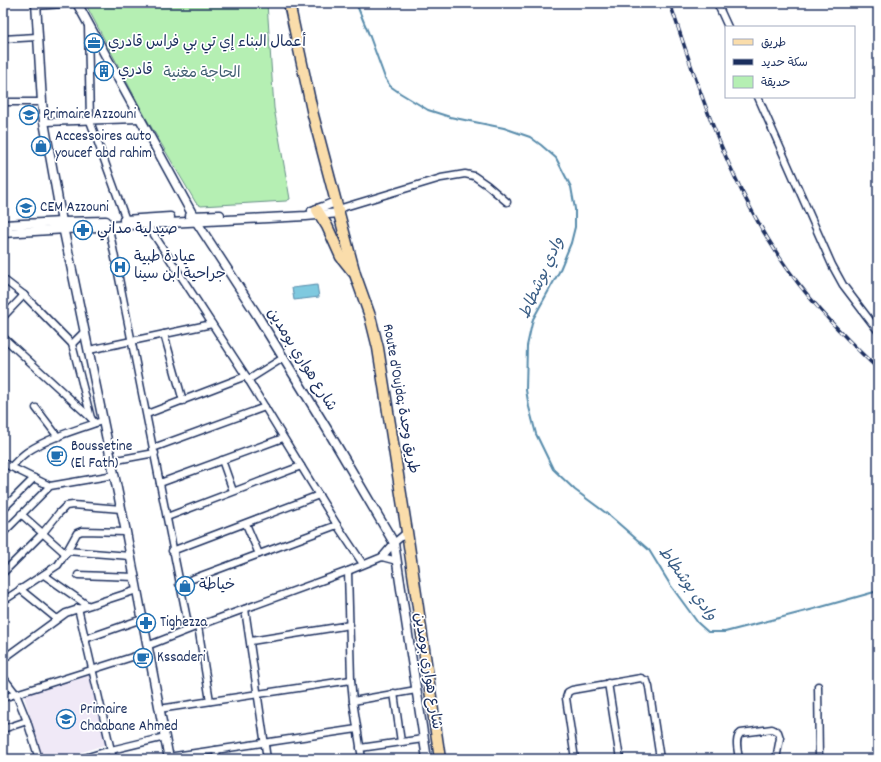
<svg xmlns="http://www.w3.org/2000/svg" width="881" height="762" font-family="Dekko,'Playpen Sans Arabic',sans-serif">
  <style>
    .built { fill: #f0e9f7 }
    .green { fill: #b5efb3; stroke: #688f88 }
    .water { fill: #7fc9df; stroke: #578bab }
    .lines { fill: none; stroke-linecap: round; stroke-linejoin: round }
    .stream { stroke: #578bab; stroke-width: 2 }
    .minor-casing { stroke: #1b2f5e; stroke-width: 9 }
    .tertiary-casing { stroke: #1b2f5e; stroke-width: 11 }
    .primary-casing { stroke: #1b2f5e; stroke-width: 13 }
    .minor { stroke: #fff; stroke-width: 6 }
    .tertiary { stroke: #fff; stroke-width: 8 }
    .primary { stroke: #faddab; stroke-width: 10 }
    .rail-casing { stroke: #1b2f5e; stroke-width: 3.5 }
    .rail { stroke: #fff; stroke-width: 2; stroke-dasharray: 6; stroke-linecap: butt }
    .labels { text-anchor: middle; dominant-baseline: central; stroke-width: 3.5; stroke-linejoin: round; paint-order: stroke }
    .poi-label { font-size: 15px; fill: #1b2f5e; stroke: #fff; text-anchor: start }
    .park-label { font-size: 15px; fill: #425f73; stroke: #fff }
    .street-label { font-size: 15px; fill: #1b2f5e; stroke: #fff }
    .water-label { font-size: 16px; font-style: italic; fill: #395d85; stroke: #fff }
  </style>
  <rect width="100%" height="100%" fill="#fff"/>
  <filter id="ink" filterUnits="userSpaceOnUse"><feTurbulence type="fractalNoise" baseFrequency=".025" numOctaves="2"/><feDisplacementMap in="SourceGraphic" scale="8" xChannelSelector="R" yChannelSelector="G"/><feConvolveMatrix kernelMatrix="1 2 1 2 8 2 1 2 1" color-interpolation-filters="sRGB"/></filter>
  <g filter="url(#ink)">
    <path class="built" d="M91,669L107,744L61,759H43L23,693Z"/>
    <path class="green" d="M85,3H267L274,108L290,199L286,201L201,206L196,203L146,118Z"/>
    <path class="water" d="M317,285L319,297L294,300L292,288Z"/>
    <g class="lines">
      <path class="stream" d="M356,3L370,37L385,78L390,86L400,93L428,110L450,117L504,128L530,137L541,145L556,158L571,187L575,209V227L571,243L559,272L533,319L527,346L526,390L529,407L536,434L553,469L575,490L610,516L649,550L671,586L698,623L708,632H725L814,609L878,591"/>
      <defs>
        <g id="minor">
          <path d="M717,3L728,27"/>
          <path d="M36,6L77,3"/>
          <path d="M88,25L90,121L126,220"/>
          <path d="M3,39L37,37"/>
          <path d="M758,97L832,265L843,285L878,331"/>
          <path d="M3,102H42"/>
          <path d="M44,122L139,119"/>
          <path d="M338,209L441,178L465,174L474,176L487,185L507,202"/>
          <path d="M108,223L189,629"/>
          <path d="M147,224L246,376L337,525L363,564"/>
          <path d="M3,279L24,295L72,344L85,331"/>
          <path d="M3,317L24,295"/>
          <path d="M164,334L183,401"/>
          <path d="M3,337L91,418L95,423"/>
          <path d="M72,344L91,418"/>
          <path d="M89,350L212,324"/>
          <path d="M248,380L283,358"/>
          <path d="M36,408L58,437"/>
          <path d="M147,414L246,376"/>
          <path d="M153,448L265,407"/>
          <path d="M222,460L233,491"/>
          <path d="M111,461L155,453"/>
          <path d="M3,463L50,486"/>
          <path d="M11,467C16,462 21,456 27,452C48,438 75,430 99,422"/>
          <path d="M160,483L283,438"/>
          <path d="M3,509L34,478"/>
          <path d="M21,514L66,554"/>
          <path d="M167,517L301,466"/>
          <path d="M246,524L259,554"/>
          <path d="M3,533L50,486L114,475"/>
          <path d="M67,551L130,556"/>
          <path d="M172,551L319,495"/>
          <path d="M382,557L397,561"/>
          <path d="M348,571L351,680L353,701L362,759"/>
          <path d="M3,573L42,534L59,513L66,506L73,505L121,509"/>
          <path d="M44,575L87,605"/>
          <path d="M78,575L135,577"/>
          <path d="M179,584L337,525"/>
          <path d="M20,589L57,619"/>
          <path d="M3,601L58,565L67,551L77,533L82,531L126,532"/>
          <path d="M78,608L113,759"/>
          <path d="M245,609L267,759"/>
          <path d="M198,626L210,701"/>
          <path d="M85,639L142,619"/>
          <path d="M251,641L350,625"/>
          <path d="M147,646L198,626L348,571L382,557L394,543L407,532"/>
          <path d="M3,659L66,613L137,590"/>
          <path d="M3,677L16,694L27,721L39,759"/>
          <path d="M608,683L620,759"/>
          <path d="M818,686L819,759"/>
          <path d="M394,693L401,742"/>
          <path d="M3,698L148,652"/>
          <path d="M353,701L416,690"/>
          <path d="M159,709L351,680"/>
          <path d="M3,729L27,721"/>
          <path d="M360,748L423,739"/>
          <path d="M216,750L217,759"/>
          <path d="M168,757L357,729"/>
          <path d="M81,759L111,750L165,737"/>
          <path d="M575,759L566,698L568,692L572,690L641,678L647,681L649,687L660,759"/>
          <path d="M739,759C738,751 734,738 741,733L772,729L778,732L780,738L776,759"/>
        </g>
        <g id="tertiary">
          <path d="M36,3L42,102L44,122L62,222L126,532L169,759"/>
          <path d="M77,3L196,221L257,315L327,429L394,543L427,759"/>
          <path d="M312,211L323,207L335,202"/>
          <path d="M190,216L220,215"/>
          <path d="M124,220L170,217"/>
          <path d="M3,225L62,222L106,221"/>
          <path d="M3,233L129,225L306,216L339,213"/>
        </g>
        <g id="primary">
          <path d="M289,3L313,115L355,274L370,316L378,348L407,532L440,759"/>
          <path d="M317,210L327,226L341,257L353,272"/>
        </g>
      </defs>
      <use href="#minor" class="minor-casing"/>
      <use href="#tertiary" class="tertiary-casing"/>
      <use href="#primary" class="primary-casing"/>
      <use href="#minor" class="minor"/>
      <use href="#tertiary" class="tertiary"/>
      <use href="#primary" class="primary"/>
      <defs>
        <path id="rail" d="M670,3C699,91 728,180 780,258C807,299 842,335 878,369"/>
      </defs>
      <use href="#rail" class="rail-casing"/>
      <use href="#rail" class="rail"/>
    </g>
  </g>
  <defs>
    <symbol id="office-ring" viewBox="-11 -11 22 22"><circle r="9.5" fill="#fff" stroke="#1f6fb2" stroke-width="1.5"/><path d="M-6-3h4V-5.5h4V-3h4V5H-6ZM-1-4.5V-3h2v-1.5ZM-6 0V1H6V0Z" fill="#1f6fb2"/></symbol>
    <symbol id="building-ring" viewBox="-11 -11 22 22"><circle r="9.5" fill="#fff" stroke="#1f6fb2" stroke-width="1.5"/><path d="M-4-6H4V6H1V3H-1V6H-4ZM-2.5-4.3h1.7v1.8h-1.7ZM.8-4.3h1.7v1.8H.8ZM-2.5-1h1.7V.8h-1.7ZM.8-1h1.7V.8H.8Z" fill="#1f6fb2"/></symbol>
    <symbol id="school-ring" viewBox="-11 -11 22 22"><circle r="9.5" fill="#fff" stroke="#1f6fb2" stroke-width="1.5"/><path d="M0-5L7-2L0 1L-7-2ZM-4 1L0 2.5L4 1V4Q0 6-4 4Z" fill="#1f6fb2"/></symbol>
    <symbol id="shop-ring" viewBox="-11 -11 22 22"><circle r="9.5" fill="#fff" stroke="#1f6fb2" stroke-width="1.5"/><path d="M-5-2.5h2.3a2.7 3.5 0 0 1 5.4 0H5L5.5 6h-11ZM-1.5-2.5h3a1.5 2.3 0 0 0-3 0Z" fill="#1f6fb2"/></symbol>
    <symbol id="pharmacy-ring" viewBox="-11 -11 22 22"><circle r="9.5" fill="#fff" stroke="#1f6fb2" stroke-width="1.5"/><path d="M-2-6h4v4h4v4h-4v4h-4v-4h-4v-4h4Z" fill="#1f6fb2"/></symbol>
    <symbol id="hospital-ring" viewBox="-11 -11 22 22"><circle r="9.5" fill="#fff" stroke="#1f6fb2" stroke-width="1.5"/><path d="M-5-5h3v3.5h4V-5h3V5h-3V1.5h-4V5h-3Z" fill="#1f6fb2"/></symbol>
    <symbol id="cafe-ring" viewBox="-11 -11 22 22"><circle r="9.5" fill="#fff" stroke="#1f6fb2" stroke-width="1.5"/><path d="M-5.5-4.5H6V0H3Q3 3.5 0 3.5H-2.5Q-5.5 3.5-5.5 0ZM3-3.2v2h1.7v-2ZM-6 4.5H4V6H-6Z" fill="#1f6fb2"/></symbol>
  </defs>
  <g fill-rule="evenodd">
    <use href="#office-ring" x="83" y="32" width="22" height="22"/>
    <use href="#building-ring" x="93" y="60" width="22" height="22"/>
    <use href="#school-ring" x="18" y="104" width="22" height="22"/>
    <use href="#shop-ring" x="30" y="135" width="22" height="22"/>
    <use href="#school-ring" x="15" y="197" width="22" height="22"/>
    <use href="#pharmacy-ring" x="72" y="219" width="22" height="22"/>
    <use href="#hospital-ring" x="109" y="256" width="22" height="22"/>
    <use href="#cafe-ring" x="46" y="445" width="22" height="22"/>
    <use href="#shop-ring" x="174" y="575" width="22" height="22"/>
    <use href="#pharmacy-ring" x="135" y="612" width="22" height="22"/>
    <use href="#cafe-ring" x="132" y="647" width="22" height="22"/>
    <use href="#school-ring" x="55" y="708" width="22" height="22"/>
  </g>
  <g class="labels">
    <g class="poi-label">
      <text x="108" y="43">أعمال البناء إي تي بي فراس قادري</text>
      <text x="118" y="71">قادري</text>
      <text x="43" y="115">Primaire Azzouni</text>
      <text x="55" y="137">Accessoires auto<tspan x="55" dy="17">youcef abd rahim</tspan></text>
      <text x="40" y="208">CEM Azzouni</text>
      <text x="97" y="230">صيدلية مداني</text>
      <text x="134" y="258">عيادة طبية<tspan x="134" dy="17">جراحية ابن سينا</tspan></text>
      <text x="71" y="447">Boussetine<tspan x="71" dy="17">(El Fath)</tspan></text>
      <text x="199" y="586">خياطة</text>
      <text x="160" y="623">Tighezza</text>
      <text x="157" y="658">Kssaderi</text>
      <text x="80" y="710">Primaire<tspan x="80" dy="17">Chaabane Ahmed</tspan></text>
    </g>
    <g class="park-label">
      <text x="202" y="74">الحاجة مغنية</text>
    </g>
    <g class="street-label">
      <text transform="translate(301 360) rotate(58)">شارع هواري بومدين</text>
      <text transform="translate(400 399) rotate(80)">Route d'Oujda; طريق وجدة</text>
      <text transform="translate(427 671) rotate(81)">شارع هواري بومدين</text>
    </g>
    <g class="water-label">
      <text transform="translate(542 278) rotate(-66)">وادي بوشطاط</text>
      <text transform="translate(687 584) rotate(54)">وادي بوشطاط</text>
    </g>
  </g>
  <rect width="881" height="762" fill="none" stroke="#fff" stroke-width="16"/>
  <rect x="8" y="8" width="865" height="746" fill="none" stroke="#1b2f5e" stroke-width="1.5" filter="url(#ink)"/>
  <rect x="725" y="26" width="130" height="72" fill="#ffffff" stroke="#a4acbf"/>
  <rect x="733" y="39" width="20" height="6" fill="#faddab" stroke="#a4acbf"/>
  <text x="761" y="46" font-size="12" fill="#1b2f5e">طريق</text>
  <rect x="733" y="59" width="20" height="6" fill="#1b2f5e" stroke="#a4acbf"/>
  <text x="761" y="66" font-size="12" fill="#1b2f5e">سكة حديد</text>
  <rect x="733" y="76" width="20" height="12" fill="#b5efb3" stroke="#a4acbf"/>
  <text x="761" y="86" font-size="12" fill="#1b2f5e">حديقة</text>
</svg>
